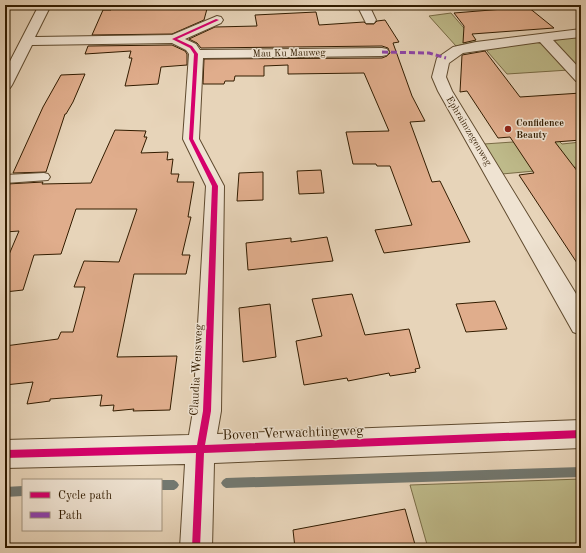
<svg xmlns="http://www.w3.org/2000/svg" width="586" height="553" font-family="'Old Standard TT',serif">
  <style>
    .green { fill: #beba8a; stroke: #786b45 }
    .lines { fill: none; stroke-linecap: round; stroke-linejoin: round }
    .stream { fill: #727870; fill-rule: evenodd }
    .building { fill: #e0ad8c; stroke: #321c00 }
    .lane-casing { stroke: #5f4a2e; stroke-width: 2 }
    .street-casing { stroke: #5f4a2e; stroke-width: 2 }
    .lane { fill: #efe3d2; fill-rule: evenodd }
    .street { fill: #efe3d2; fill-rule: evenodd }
    .quiet { stroke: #8e44ad; stroke-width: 3; stroke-dasharray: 6 3; stroke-linecap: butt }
    .cycleway-casing { stroke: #efe3d2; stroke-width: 2 }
    .cycleway { fill: #d6006c; fill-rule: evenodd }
    .poi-dot { fill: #8f2418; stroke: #efe3d2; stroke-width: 1.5 }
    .labels { text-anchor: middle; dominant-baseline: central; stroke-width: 3; stroke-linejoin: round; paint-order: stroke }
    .far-street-label { font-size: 10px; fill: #321c00; stroke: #efe3d2 }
    .far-poi-label { font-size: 10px; font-weight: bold; fill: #321c00; stroke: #efe3d2; text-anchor: start }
    .street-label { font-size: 12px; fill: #321c00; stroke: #efe3d2 }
    .near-street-label { font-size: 14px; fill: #321c00; stroke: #efe3d2 }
  </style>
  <rect width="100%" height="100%" fill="#e7d4b9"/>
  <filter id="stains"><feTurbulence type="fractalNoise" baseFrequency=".005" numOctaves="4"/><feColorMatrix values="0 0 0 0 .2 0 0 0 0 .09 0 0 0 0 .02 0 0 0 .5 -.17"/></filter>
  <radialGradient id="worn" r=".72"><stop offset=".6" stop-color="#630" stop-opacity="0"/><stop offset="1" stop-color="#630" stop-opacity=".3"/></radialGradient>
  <g class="green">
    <path d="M451,13L476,42L456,46L429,16Z"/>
    <path d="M581,36V72L553,42L556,40Z"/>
    <path d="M535,42L543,44L569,70L507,74L487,51V48Z"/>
    <path d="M557,139L562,144L581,142V170L578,167L502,174L484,144Z"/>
    <path d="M581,479V548H428L410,485Z"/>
  </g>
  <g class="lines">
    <g class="stream">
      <path d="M581,467V477L226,488L223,486L221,483L223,480L226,478Z"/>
      <path d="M161,480H174L177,482L179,485L177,488L174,490H161Z"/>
      <path d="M23,486V496L5,497V487Z"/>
    </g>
  </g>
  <g class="building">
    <path d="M113,5H208L204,20L172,34L92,35L103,10H111Z"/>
    <path d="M528,7L554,28L472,34L476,40L463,43L464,26L454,13Z"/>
    <path d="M316,12L319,25L364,22L366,24H374L377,21L385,20L399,42L393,43L412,96L425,121L410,122L432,182L440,181L470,242L384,253L375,230L412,225L390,166H377L376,164H353L346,132L389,131L364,73L288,74V65L264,66V76H235L234,81H225L224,84H203L204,59L382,58L387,56L390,53L388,48L382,46L201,48L197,43L189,39L215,27L257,26L255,15Z"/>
    <path d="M172,45L185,51L187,54V65L161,67L158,84L125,86L132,58H129L131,51L85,54L88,46Z"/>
    <path d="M485,51L520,97L581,93V140L555,142L581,176V269L519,175L534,173L510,137L498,138L467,91L460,92L462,55Z"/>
    <path d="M85,74L73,102L66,114H65L46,172L13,173L43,107L61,75Z"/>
    <path d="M115,130L146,131L144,137H147L141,153L168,152L167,160L173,159L171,174H179L177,182H194L188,217H191L182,255H190L186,274H134L117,357L177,356L170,410L133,411L134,409L113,411L114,405L100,406L102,395L50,399V401L27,404L33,382L5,385V346L58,339L61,332H73L85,287H74L84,261L119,262L137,209H76L61,254L34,255L23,290L5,292V264L19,231L5,232V189L7,184L43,182L42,184L91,183Z"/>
    <path d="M321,170L324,193L299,194L297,171Z"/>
    <path d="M263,172V200L237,201L239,173Z"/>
    <path d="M327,237L333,261L248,270L246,243L291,238V242Z"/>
    <path d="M352,294L365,335L409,329L420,368L415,369L416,372L390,376L389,373L348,381L347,378L304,385L296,341L322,336L312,299Z"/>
    <path d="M495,301L507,329L466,332L456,304Z"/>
    <path d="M270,304L276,357L243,362L239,308Z"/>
    <path d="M405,509L416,548H295L293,530Z"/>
  </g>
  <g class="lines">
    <defs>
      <path id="lane" d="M44,173L48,174L50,177L48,180L5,183V175Z"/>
      <g id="street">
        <path d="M39,5H51L35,37L172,35L217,16L221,17L223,20L221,23L185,39L196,44L200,50L382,48L387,49L389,52L387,55L382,56L203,58L199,139L224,186L221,411L217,434L581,420V448L214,463L212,548H180L185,464L5,468V440L189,435L193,411L206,186L183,139L189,54L186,50L172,43L32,45L12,85L10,88L5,89V71Z"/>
        <path d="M357,5H369L376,20L374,23H366Z"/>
        <path d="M581,29V37L553,40L581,70V82L576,81L540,42L463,53L449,63L446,77L452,91L581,302V335L573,332L438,91L432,77L437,58L453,47L476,42Z"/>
      </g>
    </defs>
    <use href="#lane" class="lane-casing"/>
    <use href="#street" class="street-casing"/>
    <use href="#lane" class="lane"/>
    <use href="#street" class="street"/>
    <path class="quiet" d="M382,52L429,53L446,58"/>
    <defs>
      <path id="cycleway" d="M216,19L219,20L177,39L192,46L198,54L193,139L218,186L211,411L205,445L581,430V438L204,453L200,548H192L196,453L5,458V450L197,445L203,411L212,186L189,139L194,54L190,48L172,39Z"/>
    </defs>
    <use href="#cycleway" class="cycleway-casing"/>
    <use href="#cycleway" class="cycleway"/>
  </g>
  <circle class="poi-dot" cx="508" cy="129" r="4"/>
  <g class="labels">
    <g class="far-street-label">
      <text transform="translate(289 53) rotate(-1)">Mau Ku Mauweg</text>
      <text transform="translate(469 131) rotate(59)">Ephraimzegenweg</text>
    </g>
    <g class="far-poi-label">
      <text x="516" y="123">Confidence<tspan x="516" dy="12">Beauty</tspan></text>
    </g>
    <g class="street-label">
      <text transform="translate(197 370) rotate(-87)">Claudia Wensweg</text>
    </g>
    <g class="near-street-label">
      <text transform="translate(293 433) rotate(-2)">Boven Verwachtingweg</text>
    </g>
  </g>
  <rect width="586" height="553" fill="none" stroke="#e7d4b9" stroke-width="20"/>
  <rect x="6" y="6" width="574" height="541" fill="none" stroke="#321c00" stroke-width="2"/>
  <rect x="10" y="10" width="566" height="533" fill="none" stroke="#321c00"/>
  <rect x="22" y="479" width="140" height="52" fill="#efe3d2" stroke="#a3937e"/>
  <rect x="30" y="492" width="20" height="6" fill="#d6006c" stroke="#a3937e"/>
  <text x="58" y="499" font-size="12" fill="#321c00">Cycle path</text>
  <rect x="30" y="512" width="20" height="6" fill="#8e44ad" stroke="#a3937e"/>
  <text x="58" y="519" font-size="12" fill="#321c00">Path</text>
  <rect width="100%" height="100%" filter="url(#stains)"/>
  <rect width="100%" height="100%" fill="url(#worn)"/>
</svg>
